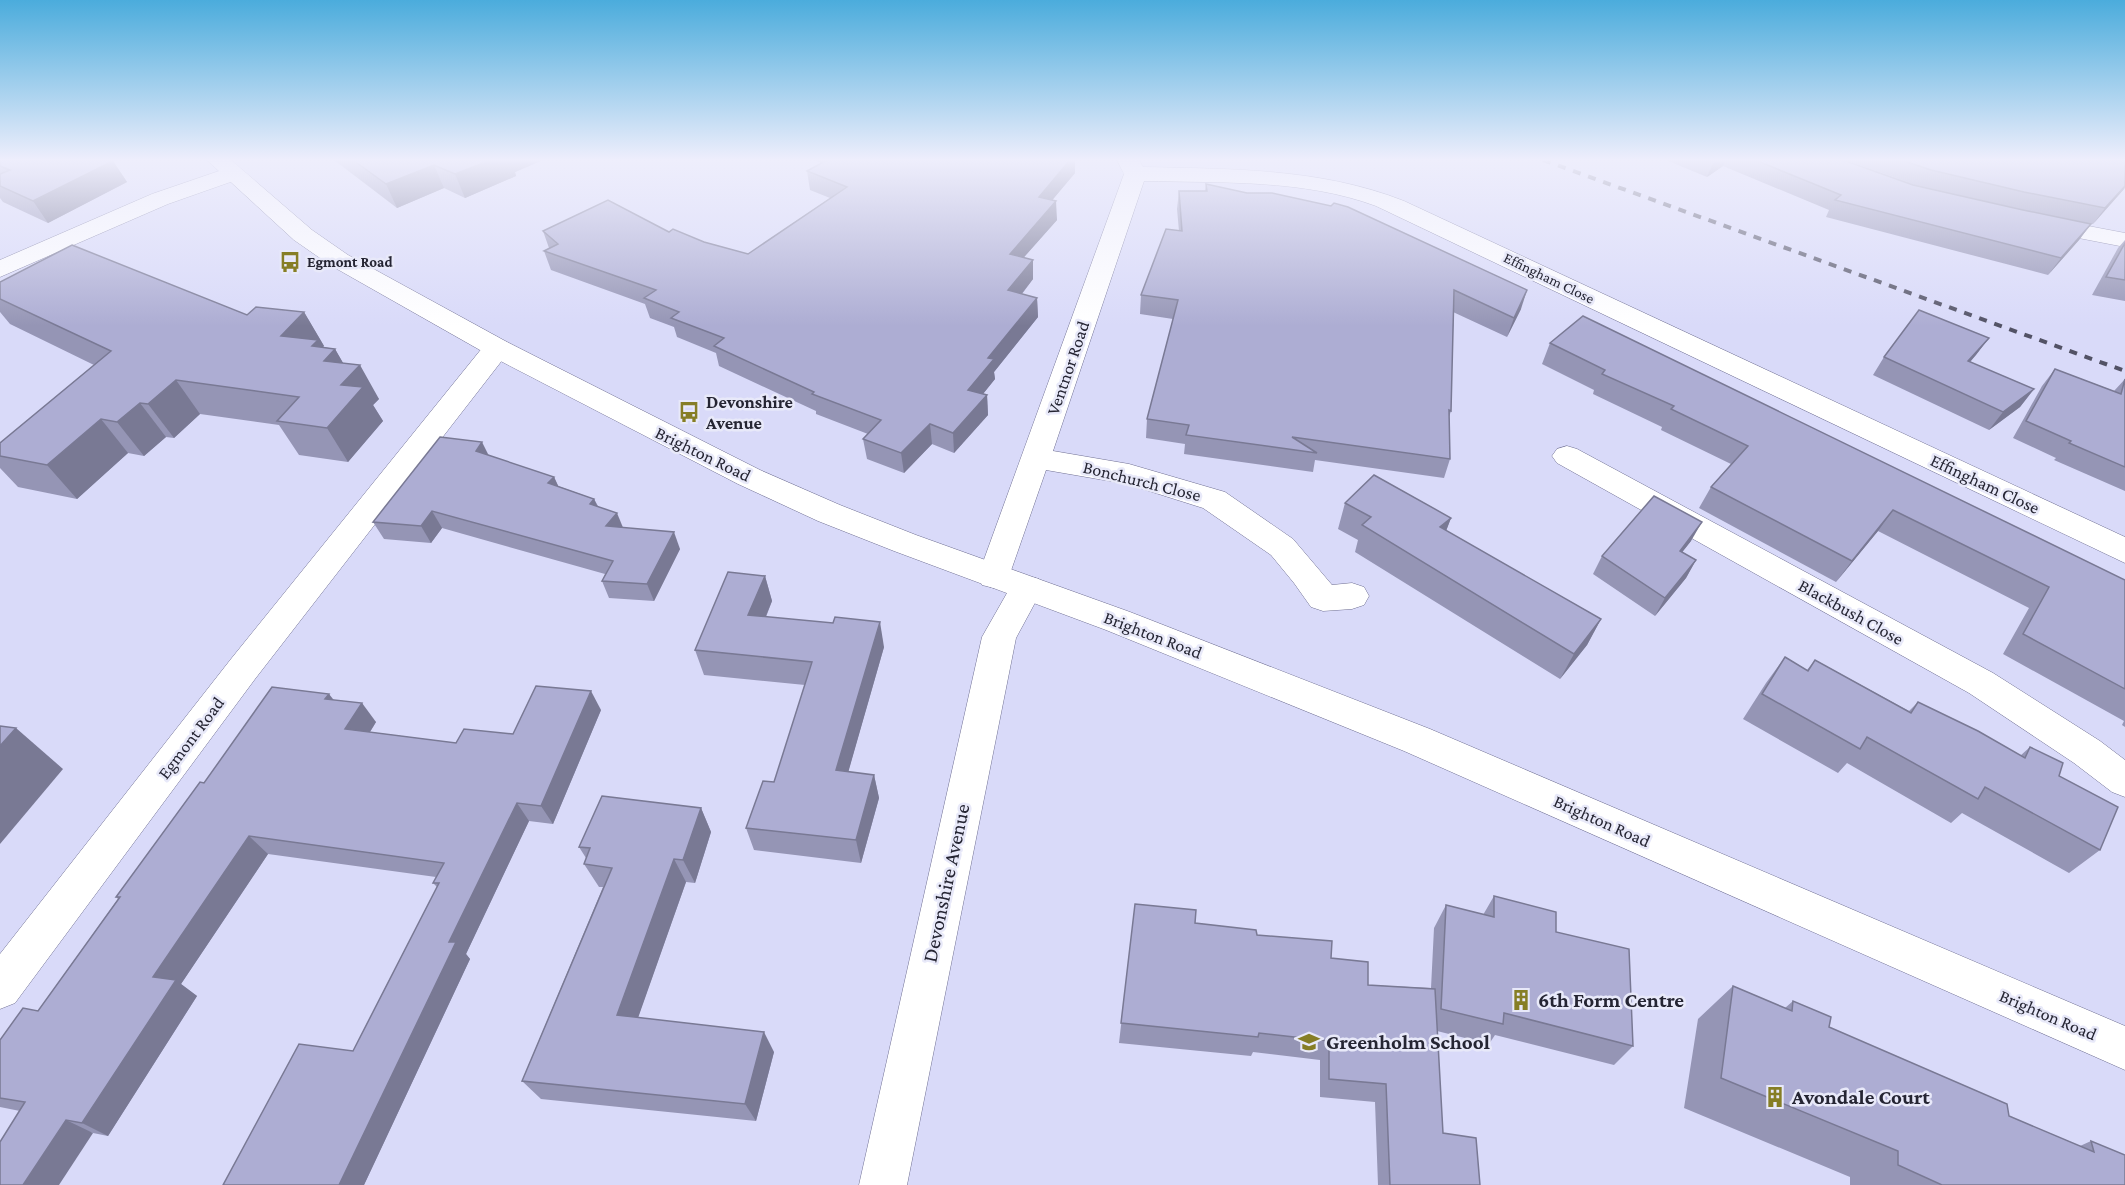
<svg xmlns="http://www.w3.org/2000/svg" width="2125" height="1185" font-family="'Crimson Pro',serif">
  <style>
    .lines { fill: none; stroke-linecap: round; stroke-linejoin: round }
    .street-casing { stroke: #707093; stroke-width: 1 }
    .secondary-casing { stroke: #707093; stroke-width: 1 }
    .street { fill: #fff; fill-rule: evenodd }
    .secondary { fill: #fff; fill-rule: evenodd }
    .rail { stroke: #525265; stroke-width: 4; stroke-dasharray: 8 8; stroke-linecap: butt }
    .wall { fill: #9595b5 }
    .shaded-wall { fill: #797994 }
    .building { fill: #adadd3; stroke: #797994; stroke-width: 1.5 }
    .labels { text-anchor: middle; dominant-baseline: central; stroke-width: 5; stroke-linejoin: round; paint-order: stroke }
    .far-poi-label { font-size: 15px; font-weight: bold; fill: #252533; stroke: #e8e9f9; text-anchor: start }
    .far-street-label { font-size: 15px; fill: #252533; stroke: #e8e9f9 }
    .street-label { font-size: 18px; fill: #252533; stroke: #e8e9f9 }
    .poi-label { font-size: 18px; font-weight: bold; fill: #252533; stroke: #e8e9f9; text-anchor: start }
    .near-street-label { font-size: 21px; fill: #252533; stroke: #e8e9f9 }
    .near-poi-label { font-size: 21px; font-weight: bold; fill: #252533; stroke: #e8e9f9; text-anchor: start }
  </style>
  <rect width="100%" height="100%" fill="#d9daf9"/>
  <g class="lines">
    <defs>
      <g id="street">
        <path d="M1117,160H1139L1143,167C1231,169 1321,168 1404,201L2125,537V563L1376,206C1303,179 1221,183 1144,181L1053,451L1129,464L1225,492L1293,539L1332,585L1352,583L1364,587L1369,596L1364,605L1352,609L1323,611L1311,607L1294,583L1271,555L1203,508L1127,484L1046,470L1006,585L994,588L982,585L978,576L1124,174Z"/>
        <path d="M231,167L239,169L242,174L239,179L168,204L0,277V260L152,194Z"/>
        <path d="M2041,217L2125,233V247L2032,229L2029,224L2032,219Z"/>
        <path d="M497,340L507,342L511,348L507,354L255,679L15,1003L0,1009V954L231,659L487,342Z"/>
        <path d="M1567,446L1577,449L1993,673L2100,741L2125,760V797L2112,792L2074,763L1969,693L1557,463L1552,456L1557,449Z"/>
        <path d="M1027,576L1039,579L1043,588L1016,638L907,1185H859L982,637L1015,579Z"/>
      </g>
      <path id="secondary" d="M207,160H231L312,230L348,255L507,342L760,470L840,505L916,535L1130,612L1430,729L2125,1026V1070L1404,751L1106,630L894,551L818,521L738,484L487,354L330,265L294,240Z"/>
    </defs>
    <use href="#street" class="street-casing"/>
    <use href="#secondary" class="secondary-casing"/>
    <use href="#street" class="street"/>
    <use href="#secondary" class="secondary"/>
    <path class="rail" d="M1543,160L2125,371"/>
  </g>
  <g class="wall">
    <path d="M0,160L113,161L127,182L48,223L3,202L0,198Z"/>
    <path d="M334,160H543L515,172L516,176L465,198L444,188L397,208Z"/>
    <path d="M814,160H1075V173L1052,200L1057,220L1024,257L1033,279L1022,294L1037,298L1038,317L994,372L995,379L983,394L987,395L988,415L954,453L932,444L904,473L867,459L863,439L868,434L816,414V411L719,366L716,353L677,337L674,327L650,318L645,304L551,270L544,251L549,248L543,231L669,232L748,254L830,198L810,190L807,171L821,163Z"/>
    <path d="M1666,160H1843L1916,185L1845,160H2125V188L2093,224H2091L2079,240L2048,275L1826,217L1829,210L1723,166L1707,177Z"/>
    <path d="M1206,184L1521,309L1507,337L1453,312L1451,411L1449,417L1450,459L1444,478L1315,460L1313,472L1184,454L1185,444L1146,438L1147,419L1173,319L1140,314L1141,295L1179,231L1177,209L1179,191H1205Z"/>
    <path d="M2125,240V301L2092,295L2118,248Z"/>
    <path d="M0,282L247,315L304,312L324,346L323,347L335,349L343,363L379,399L373,405L383,421L348,462L299,455L279,425L200,414L174,438L166,437L144,456L128,453L77,499L18,487L0,468V443L94,365L10,324L0,312Z"/>
    <path d="M1989,338L1970,362L2034,389L2020,407L1989,430L1873,375L1884,357Z"/>
    <path d="M1550,343L2125,580V727L2122,725L2124,721L2003,654L2029,608L1878,531L1836,582L1699,508L1711,487L1731,464L1661,430L1662,427L1593,394L1594,390L1542,364Z"/>
    <path d="M2055,369L2114,391L2125,379V491L2054,460L2056,458L2013,438L2042,386Z"/>
    <path d="M489,456L554,477L558,486L594,499L598,506L622,527L680,549L654,601L609,598L602,581L605,574L442,528L431,543L384,539L373,522Z"/>
    <path d="M1345,503L1451,518L1446,531L1601,619L1587,645L1560,679L1355,552L1358,540L1338,529Z"/>
    <path d="M1691,541L1682,552L1696,560L1686,578L1655,616L1593,574L1602,556Z"/>
    <path d="M765,576L772,601L766,617L884,647L848,772L874,775L879,798L861,863L754,850L746,828L774,782L805,685L704,675L695,650Z"/>
    <path d="M1785,657L1807,670L1815,660L1909,711L1918,702L2020,756L2030,747L2059,776L2100,850L2069,873L1962,813L1951,823L1847,763L1838,773L1743,719L1766,683Z"/>
    <path d="M333,700L376,722L370,732L456,743L513,734L601,710L553,824L529,821L466,954L470,959L364,1185H223L353,1051L437,887L433,883L436,877L268,854L181,984L197,996L108,1136L93,1133L20,1111L0,1107V1040L38,1011L118,899L116,897Z"/>
    <path d="M701,808L711,832L695,883L686,882L638,1017L774,1052L756,1121L541,1099L522,1081L603,887H599L584,864L586,858L579,847Z"/>
    <path d="M1494,896L1556,932L1633,1046L1614,1065L1495,1035L1489,1044L1437,1031L1443,1133L1480,1185H1378L1375,1102L1320,1097V1060L1253,1052L1251,1056L1119,1043L1135,904L1195,923L1257,935L1368,985L1431,988L1434,928L1446,905L1483,915Z"/>
    <path d="M1733,986L1785,1008L1793,1001L1829,1027L2009,1116L2080,1146L2091,1141L2125,1185H1850V1177L1684,1108L1698,1019Z"/>
  </g>
  <g class="shaded-wall">
    <path d="M491,160H543L515,172L516,176L465,198L455,174Z"/>
    <path d="M1070,160H1075V173L1039,216V197Z"/>
    <path d="M1716,160H1726L1723,166L1707,177L1714,161Z"/>
    <path d="M113,161L127,182L48,223L33,201Z"/>
    <path d="M434,165L444,188L397,208L386,184Z"/>
    <path d="M2125,186L2124,189L2093,224L2105,208Z"/>
    <path d="M1056,201L1057,220L1010,273V254Z"/>
    <path d="M2091,224L2079,240L2048,275L2061,258Z"/>
    <path d="M1033,260V279L1009,310L1008,290Z"/>
    <path d="M1527,290L1521,309L1507,337L1514,318Z"/>
    <path d="M1037,298L1038,317L994,372L995,379L970,410L968,390L988,358Z"/>
    <path d="M304,312L324,346L322,348L335,349L350,375L360,365L379,399L373,405L383,421L348,462L327,428L281,336Z"/>
    <path d="M1989,338L1976,355L1955,379L1968,361Z"/>
    <path d="M176,380L200,414L174,438L148,404Z"/>
    <path d="M2034,389L2020,407L1989,430L2003,412Z"/>
    <path d="M987,395L988,415L954,453L953,433Z"/>
    <path d="M140,403L166,437L144,456L117,422Z"/>
    <path d="M101,419L128,453L77,499L47,465Z"/>
    <path d="M930,424L932,444L904,473L901,453Z"/>
    <path d="M482,442L491,460L476,451Z"/>
    <path d="M554,477L562,494L548,483Z"/>
    <path d="M594,499L602,516L590,504Z"/>
    <path d="M1893,510L1878,531L1836,582L1852,561Z"/>
    <path d="M432,511L442,528L431,543L421,526Z"/>
    <path d="M617,513L624,530L606,526Z"/>
    <path d="M1451,518L1441,544L1440,527Z"/>
    <path d="M1702,522L1691,541L1669,569L1680,551Z"/>
    <path d="M674,532L680,549L654,601L647,584Z"/>
    <path d="M1696,560L1686,578L1655,616L1665,598Z"/>
    <path d="M765,576L772,601L756,640L748,615Z"/>
    <path d="M1601,619L1587,645L1560,679L1574,654Z"/>
    <path d="M880,622L884,647L842,794L836,770Z"/>
    <path d="M591,691L601,710L553,824L541,806Z"/>
    <path d="M329,694L344,713L325,699Z"/>
    <path d="M362,703L376,722L360,748L345,729Z"/>
    <path d="M16,728L63,769L0,844V746Z"/>
    <path d="M874,775L879,798L861,863L856,840Z"/>
    <path d="M517,803L529,821L466,954L470,959L364,1185H339L449,942Z"/>
    <path d="M701,808L711,832L695,883L683,860Z"/>
    <path d="M249,836L268,854L181,984L197,996L108,1136L82,1123L153,977Z"/>
    <path d="M674,859L686,882L632,1035L617,1015Z"/>
    <path d="M764,1032L774,1052L756,1121L745,1104Z"/>
    <path d="M66,1120L93,1133L59,1185H23Z"/>
  </g>
  <g class="building">
    <path d="M0,160H110L113,161L33,201L0,186V174L10,170L0,166Z"/>
    <path d="M353,160H491L455,174L434,165L386,184Z"/>
    <path d="M827,160H1070L1039,197L1056,201L1010,254L1033,260L1008,290L1037,298L988,358L994,359L968,390L987,395L953,433L930,424L901,453L863,439L881,420L812,394L814,392L714,346L724,338L671,318L679,312L644,298L656,290L544,251L558,244L543,231L608,200L669,232L673,229L704,242L748,254L847,187L807,171Z"/>
    <path d="M1755,160H1843L1913,185L2023,210L2091,224L2061,258L1835,200L1841,195Z"/>
    <path d="M1901,160H2125V186L2105,208L2024,192L1931,170Z"/>
    <path d="M1206,184L1247,193H1272L1331,206L1334,203L1348,207L1527,290L1514,318L1454,290L1451,411L1449,410L1450,459L1292,437L1317,453L1186,435L1189,425L1147,419L1178,300L1141,295L1166,229L1182,231L1179,191H1207Z"/>
    <path d="M2125,243V280L2106,277Z"/>
    <path d="M72,245L247,315L256,307L304,312L281,336L318,340L312,346L335,349L324,361L360,365L341,385L363,387L327,428L277,421L299,397L176,380L148,404L140,403L117,422L101,419L47,465L0,456V443L111,351L0,299V282Z"/>
    <path d="M1919,310L1989,338L1968,361L2034,389L2003,412L1884,357Z"/>
    <path d="M1583,316L2125,580V689L2023,634L2049,587L1893,510L1852,561L1711,487L1748,446L1671,409L1674,406L1602,374L1605,370L1550,343Z"/>
    <path d="M2055,369L2121,394L2125,379V467L2069,443L2071,441L2026,421Z"/>
    <path d="M440,437L482,442L476,451L554,477L548,483L594,499L590,504L617,513L606,526L674,532L647,584L602,581L613,561L432,511L421,526L373,522Z"/>
    <path d="M1374,475L1451,518L1440,527L1601,619L1574,654L1362,525L1371,517L1345,503Z"/>
    <path d="M1654,496L1702,522L1680,551L1696,560L1665,598L1602,556Z"/>
    <path d="M728,572L765,576L748,615L833,623L835,617L880,622L836,770L874,775L856,840L746,828L763,781L774,782L812,662L695,650Z"/>
    <path d="M1785,657L1808,671L1815,660L1911,713L1918,702L1978,731L2025,758L2030,747L2063,763L2059,776L2118,807L2100,850L1985,787L1978,799L1867,737L1860,749L1762,694Z"/>
    <path d="M536,686L591,691L541,806L517,803L449,942H456L339,1185H223L299,1044L353,1051L439,883H433L444,863L249,836L153,977L176,980L82,1123L66,1120L23,1185H0V1142L25,1102L0,1098V1040L23,1008L38,1011L120,897H116L200,782L204,783L272,687L329,694L325,699L362,703L345,729L456,743L464,729L513,734Z"/>
    <path d="M0,726L16,728L0,746Z"/>
    <path d="M602,796L701,808L683,860L674,859L617,1015L764,1032L745,1104L522,1081L612,868L584,864L590,848L579,847Z"/>
    <path d="M1494,896L1556,912V932L1629,949L1633,1046L1504,1013L1503,1024L1441,1009L1446,905L1494,917Z"/>
    <path d="M1135,904L1196,910L1195,923L1256,930L1257,935L1332,941L1331,958L1368,962V985L1435,989L1443,1133L1476,1138L1480,1185H1390L1386,1084L1329,1079V1041L1259,1033L1258,1037L1121,1023Z"/>
    <path d="M1733,986L1792,1011L1793,1001L1831,1017L1829,1027L2007,1104L2009,1116L2094,1152L2091,1141L2125,1155V1185H1942L1898,1165V1151L1721,1078Z"/>
  </g>
  <linearGradient id="sky" x2="0" y2="1"><stop stop-color="#4bacdc"/><stop offset="0.49" stop-color="#eeeefc"/><stop offset="1" stop-color="#eeeefc" stop-opacity="0"/></linearGradient>
  <rect width="2125" height="326" fill="url(#sky)"/>
  <defs>
    <symbol id="bus-bare" viewBox="-9 -9 18 18"><path d="M-5-6H5V4H4V6H2V4H-2V6H-4V4H-5ZM-3.5-4V0h7V-4ZM-3.5 1.2v1.5H-2V1.2ZM2 1.2v1.5H3.5V1.2Z" fill="#867e25" stroke="#e8e9f9" stroke-width="2.5" paint-order="stroke"/></symbol>
    <symbol id="building-bare" viewBox="-9 -9 18 18"><path d="M-4-6H4V6H1V3H-1V6H-4ZM-2.5-4.3h1.7v1.8h-1.7ZM.8-4.3h1.7v1.8H.8ZM-2.5-1h1.7V.8h-1.7ZM.8-1h1.7V.8H.8Z" fill="#867e25" stroke="#e8e9f9" stroke-width="2.5" paint-order="stroke"/></symbol>
    <symbol id="school-bare" viewBox="-9 -9 18 18"><path d="M0-5L7-2L0 1L-7-2ZM-4 1L0 2.5L4 1V4Q0 6-4 4Z" fill="#867e25" stroke="#e8e9f9" stroke-width="2.5" paint-order="stroke"/></symbol>
  </defs>
  <g fill-rule="evenodd">
    <use href="#bus-bare" x="275" y="247" width="30" height="30"/>
    <use href="#bus-bare" x="674" y="397" width="30" height="30"/>
    <use href="#building-bare" x="1506" y="985" width="30" height="30"/>
    <use href="#school-bare" x="1294" y="1027" width="30" height="30"/>
    <use href="#building-bare" x="1760" y="1082" width="30" height="30"/>
  </g>
  <g class="labels">
    <g class="far-poi-label">
      <text x="307" y="262">Egmont Road</text>
    </g>
    <g class="far-street-label">
      <text transform="translate(1549 278) rotate(26)">Effingham Close</text>
    </g>
    <g class="street-label">
      <text transform="translate(1068 368) rotate(-71)">Ventnor Road</text>
      <text transform="translate(703 454) rotate(26)">Brighton Road</text>
      <text transform="translate(1142 481) rotate(14)">Bonchurch Close</text>
      <text transform="translate(1985 484) rotate(25)">Effingham Close</text>
      <text transform="translate(1851 612) rotate(29)">Blackbush Close</text>
      <text transform="translate(1153 635) rotate(21)">Brighton Road</text>
      <text transform="translate(191 738) rotate(-53)">Egmont Road</text>
      <text transform="translate(1602 821) rotate(24)">Brighton Road</text>
      <text transform="translate(2048 1015) rotate(23)">Brighton Road</text>
    </g>
    <g class="poi-label">
      <text x="706" y="402">Devonshire<tspan x="706" dy="21">Avenue</tspan></text>
    </g>
    <g class="near-street-label">
      <text transform="translate(946 883) rotate(-78)">Devonshire Avenue</text>
    </g>
    <g class="near-poi-label">
      <text x="1538" y="1000">6th Form Centre</text>
      <text x="1326" y="1042">Greenholm School</text>
      <text x="1792" y="1097">Avondale Court</text>
    </g>
  </g>
</svg>
